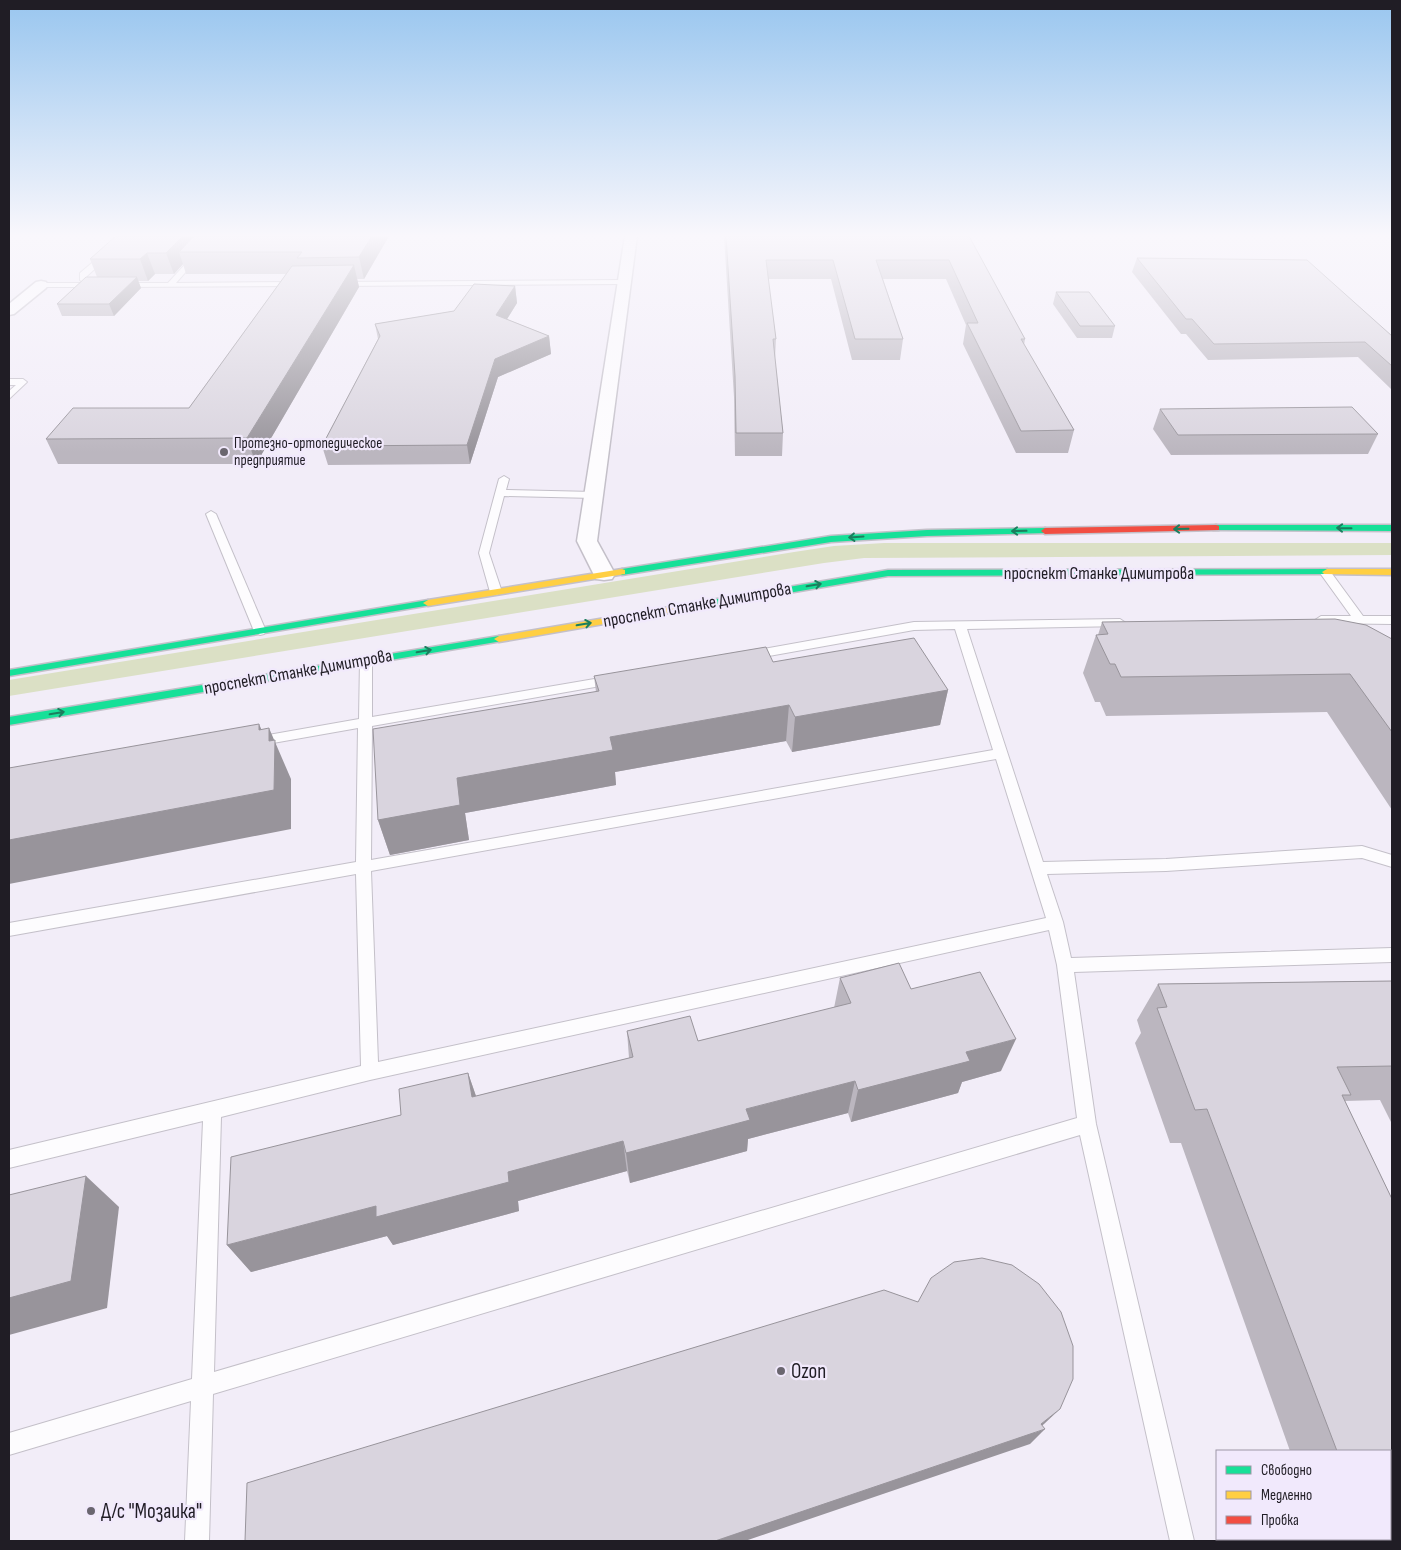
<svg xmlns="http://www.w3.org/2000/svg" width="1401" height="1550" font-family="'Sofia Sans Condensed',sans-serif">
  <style>
    .green { fill: #dbe0c5 }
    .lines { fill: none; stroke-linecap: round; stroke-linejoin: round }
    .lane-casing { stroke: #c4c0c9; stroke-width: 2 }
    .street-casing { stroke: #c4c0c9; stroke-width: 3 }
    .fast-casing { stroke: #c4c0c9; stroke-width: 3 }
    .slow-casing { stroke: #c4c0c9; stroke-width: 3 }
    .jam-casing { stroke: #c4c0c9; stroke-width: 3 }
    .lane { fill: #fdfcfe; fill-rule: evenodd }
    .street { fill: #fdfcfe; fill-rule: evenodd }
    .fast { fill: #16e098; fill-rule: evenodd }
    .slow { fill: #ffcf43; fill-rule: evenodd }
    .jam { fill: #f24e42; fill-rule: evenodd }
    .wall { fill: #bbb6bf }
    .shaded-wall { fill: #98949b }
    .building { fill: #d9d4de; stroke: #98949b }
    .oneway { stroke: #1b7e5e }
    .poi-dot { fill: #6a666f; stroke: #f1e9fc; stroke-width: 2 }
    .labels { text-anchor: middle; dominant-baseline: central; stroke-width: 4.5; stroke-linejoin: round; paint-order: stroke }
    .far-poi-label { font-size: 15px; fill: #201d25; stroke: #f1e9fc; text-anchor: start }
    .street-label { font-size: 18px; fill: #201d25; stroke: #f1e9fc }
    .near-poi-label { font-size: 21px; fill: #201d25; stroke: #f1e9fc; text-anchor: start }
  </style>
  <rect width="100%" height="100%" fill="#f2edf8"/>
  <path class="green" d="M884,543H1392V555L864,558L824,563L9,696V680L794,552L834,546Z"/>
  <g class="lines">
    <defs>
      <g id="lane">
        <path d="M124,236H131L87,276V279L98,283V287H41L37,285L41,283H84L80,280V273Z"/>
        <path d="M211,236H217L176,283L296,282L300,284L296,286L122,287L118,285L122,283H168Z"/>
        <path d="M624,280L628,282L627,284L340,286L336,284L340,282Z"/>
        <path d="M9,379H23L27,382L9,399V391L16,385H9Z"/>
        <path d="M504,476L509,479L506,490L594,492L599,495L594,498L504,496L489,553L502,592L496,595L490,592L479,553L499,479Z"/>
        <path d="M211,511L216,514L266,631L264,634L260,635L254,631L206,514Z"/>
        <path d="M1326,570L1330,571L1363,616H1392V624L1317,623L1315,620L1321,616H1351L1320,573Z"/>
        <path d="M1120,619L1126,623L1124,626L967,629L1043,862L1166,859L1362,846L1392,855V867L1362,858L1166,871L1047,874L1063,922L1071,958L1392,948V962L1074,972L1096,1124L1194,1541H1170L1080,1135L213,1394L209,1541H185L191,1401L9,1455V1433L192,1379L203,1121L9,1168V1150L361,1066L356,874L9,936V923L356,862L358,728L256,746L249,741L251,738L359,719L360,660L366,656L372,660V717L612,676L616,677L618,680L612,684L372,726L371,860L993,750L955,629L914,630L752,659L746,655L752,651L914,622ZM996,759L1046,918L378,1062L371,871ZM1049,930L1057,965L1077,1118L214,1372L221,1117L370,1080Z"/>
      </g>
      <g id="street">
        <path d="M625,236H637L597,541L615,574L612,579L604,580L596,579L577,541Z"/>
        <path d="M41,281L46,282L48,285L46,288L14,314L9,315V304L36,282Z"/>
      </g>
      <g id="fast">
        <path d="M1216,525H1392V531L1213,530V526Z"/>
        <path d="M1045,528L1048,529V533L927,536L831,542L622,575L617,572L622,569L831,536L927,530Z"/>
        <path d="M1327,569L1332,572L1330,574L888,576L682,611L677,608L682,605L888,570Z"/>
        <path d="M428,600L433,603L431,605L9,676V670Z"/>
        <path d="M499,636L502,637L504,639L502,641L9,725V717Z"/>
      </g>
      <g id="slow">
        <path d="M622,569L625,570V574L428,606L423,603L428,600Z"/>
        <path d="M1327,569H1392V575L1324,574L1322,572Z"/>
        <path d="M682,605L685,606V610L499,642L494,639L499,636Z"/>
      </g>
      <path id="jam" d="M1216,525L1219,526V530L1045,534L1041,531L1045,528Z"/>
    </defs>
    <use href="#lane" class="lane-casing"/>
    <use href="#street" class="street-casing"/>
    <use href="#fast" class="fast-casing"/>
    <use href="#slow" class="slow-casing"/>
    <use href="#jam" class="jam-casing"/>
    <use href="#lane" class="lane"/>
    <use href="#street" class="street"/>
    <use href="#fast" class="fast"/>
    <use href="#slow" class="slow"/>
    <use href="#jam" class="jam"/>
  </g>
  <g class="wall">
    <path d="M116,236H389L364,279H357L359,287L256,464H58L46,439L189,408L286,274H186L183,264L174,274H155L148,281H138L141,288L114,316H62L57,304L97,277L90,259Z"/>
    <path d="M724,236H969L1025,339L1024,345L1074,430L1068,453H1016L963,344L966,325L946,279H883L903,339L900,360H852L831,279H768L776,339L775,359L783,433L782,456H735L734,397Z"/>
    <path d="M1137,258L1392,336V390L1358,357L1208,360L1186,334H1181L1132,272Z"/>
    <path d="M515,286L517,303L507,319L549,336L551,354L498,377L470,464L328,465L322,446L378,339L375,324L454,311Z"/>
    <path d="M1056,292L1115,326L1112,338H1077L1053,304Z"/>
    <path d="M1160,409L1378,434L1368,454L1171,455L1153,429Z"/>
    <path d="M1102,622L1392,639V810L1327,712L1106,716L1100,702H1095L1083,673L1096,635H1098Z"/>
    <path d="M773,662L948,690L940,725L792,752L786,741L615,772L616,785L465,813L469,840L390,855L378,820L596,692L594,676Z"/>
    <path d="M840,978L911,989L1001,1071L962,1082L958,1093L851,1122L848,1113L748,1139L747,1151L630,1183L627,1171L518,1201L519,1211L393,1245L387,1236L251,1272L227,1245L401,1115L468,1073L476,1096L629,1058L627,1031L698,1041L834,1008Z"/>
    <path d="M1392,981V1124L1380,1100L1345,1101L1392,1199V1525H1390V1451H1290L1181,1143H1170L1135,1043L1141,1033L1137,1020L1158,984Z"/>
  </g>
  <g class="shaded-wall">
    <path d="M183,236H210L179,252L183,264L174,274L166,253Z"/>
    <path d="M372,236H389L364,279L359,257Z"/>
    <path d="M147,253L155,274L148,281L140,259Z"/>
    <path d="M354,265L359,287L256,464L247,438Z"/>
    <path d="M137,277L141,288L114,316L109,304Z"/>
    <path d="M515,286L517,303L499,332L496,315Z"/>
    <path d="M549,336L551,354L498,377L470,464L467,445L495,359Z"/>
    <path d="M948,690L940,725L792,752L795,717Z"/>
    <path d="M789,705L786,741L615,772L616,785L465,813L469,840L390,855L378,820L457,778L610,737Z"/>
    <path d="M259,724L275,760L269,741V728L291,779V829L9,884V840L259,730Z"/>
    <path d="M1016,1039L1001,1071L962,1082L958,1093L851,1122L858,1090L966,1052Z"/>
    <path d="M468,1073L479,1105L472,1097Z"/>
    <path d="M855,1081L848,1113L748,1139L747,1151L630,1183L626,1153L746,1109Z"/>
    <path d="M623,1141L627,1171L518,1201L519,1211L393,1245L387,1236L251,1272L227,1245Z"/>
    <path d="M86,1176L119,1207L107,1308L9,1335V1298Z"/>
    <path d="M1060,1409L1044,1424L1034,1433L1045,1429L1030,1444L745,1541H715L1041,1424Z"/>
  </g>
  <g class="building">
    <path d="M116,236H183L166,253H147L140,259H90Z"/>
    <path d="M194,236H372L359,257L297,258L302,252H179Z"/>
    <path d="M726,236H969L1025,339H1021L1074,430L1021,431L967,323H978L949,260H876L903,339H855L833,260H766L776,339H773L783,433H736L735,376Z"/>
    <path d="M1137,258L1307,260L1392,336V366L1365,342L1214,344L1192,319H1186Z"/>
    <path d="M354,265L247,438L46,439L73,408H189L292,266Z"/>
    <path d="M86,277H137L109,304H57Z"/>
    <path d="M474,284L515,286L496,315L549,336L495,359L467,445L322,446L380,336L375,324L454,311Z"/>
    <path d="M1056,292H1089L1115,326H1080Z"/>
    <path d="M1352,407L1378,434L1178,435L1160,409Z"/>
    <path d="M1335,619L1366,625L1392,639V732L1350,674L1121,677L1115,664H1110L1096,635L1108,634L1102,622Z"/>
    <path d="M914,638L948,690L795,717L789,705L610,737L613,750L457,778L460,805L378,820L373,729L599,691L594,676L766,647L773,662Z"/>
    <path d="M259,724V730L269,728V741L275,740L274,790L9,840V768Z"/>
    <path d="M899,963L911,989L980,972L1016,1039L966,1052L970,1061L858,1090L855,1081L746,1109L750,1120L626,1153L623,1141L508,1172L509,1182L376,1217V1206L227,1245L231,1157L401,1115L399,1089L468,1073L472,1097L633,1057L627,1031L690,1016L698,1041L851,1003L840,978Z"/>
    <path d="M1392,981V1066L1337,1067L1351,1095H1342L1392,1199V1510H1390V1451H1337L1207,1109L1195,1110L1157,1008L1167,1007L1158,984Z"/>
    <path d="M86,1176L71,1281L9,1298V1195Z"/>
    <path d="M982,1258L1012,1265L1039,1284L1061,1312L1073,1346V1379L1060,1409L1041,1424L1045,1429L715,1541H245L247,1483L884,1290L918,1302L931,1278L954,1262Z"/>
  </g>
  <defs><path id="oneway-shaft" d="M-6 0H5M1.5-3L5.5 0L1.5 3" fill="none" stroke-width="1.6" stroke-linecap="round" stroke-linejoin="round" transform="scale(1.25)"/></defs>
  <g class="oneway">
    <use href="#oneway-shaft" transform="translate(1344 528) rotate(-179)"/>
    <use href="#oneway-shaft" transform="translate(1181 529) rotate(179)"/>
    <use href="#oneway-shaft" transform="translate(1019 531) rotate(179)"/>
    <use href="#oneway-shaft" transform="translate(856 537) rotate(176)"/>
    <use href="#oneway-shaft" transform="translate(814 585) rotate(-10)"/>
    <use href="#oneway-shaft" transform="translate(584 624) rotate(-10)"/>
    <use href="#oneway-shaft" transform="translate(424 651) rotate(-10)"/>
    <use href="#oneway-shaft" transform="translate(57 713) rotate(-10)"/>
  </g>
  <linearGradient id="sky" x2="0" y2="1"><stop stop-color="#99c6ef"/><stop offset="0.52" stop-color="#f9f7fc"/><stop offset="1" stop-color="#f9f7fc" stop-opacity="0"/></linearGradient>
  <rect width="1401" height="453" fill="url(#sky)"/>
  <g class="poi-dot">
    <circle cx="224" cy="452" r="5"/>
    <circle cx="781" cy="1371" r="5"/>
    <circle cx="91" cy="1511" r="5"/>
  </g>
  <g class="labels">
    <g class="far-poi-label">
      <text x="234" y="443">Протезно-ортопедическое<tspan x="234" dy="17">предприятие</tspan></text>
    </g>
    <g class="street-label">
      <text x="1099" y="573">проспект Станке Димитрова</text>
      <text transform="translate(697 605) rotate(-10)">проспект Станке Димитрова</text>
      <text transform="translate(298 672) rotate(-10)">проспект Станке Димитрова</text>
    </g>
    <g class="near-poi-label">
      <text x="791" y="1371">Ozon</text>
      <text x="101" y="1511">Д/с "Мозаика"</text>
    </g>
  </g>
  <rect width="1401" height="1550" fill="none" stroke="#201d25" stroke-width="20"/>
  <rect x="1216" y="1450" width="175" height="90" fill="#f1e9fc" stroke="#9d97a6"/>
  <rect x="1226" y="1466" width="25" height="8" fill="#16e098" stroke="#9d97a6"/>
  <text x="1261" y="1475" font-size="15" fill="#201d25">Свободно</text>
  <rect x="1226" y="1491" width="25" height="8" fill="#ffcf43" stroke="#9d97a6"/>
  <text x="1261" y="1500" font-size="15" fill="#201d25">Медленно</text>
  <rect x="1226" y="1516" width="25" height="8" fill="#f24e42" stroke="#9d97a6"/>
  <text x="1261" y="1525" font-size="15" fill="#201d25">Пробка</text>
</svg>
